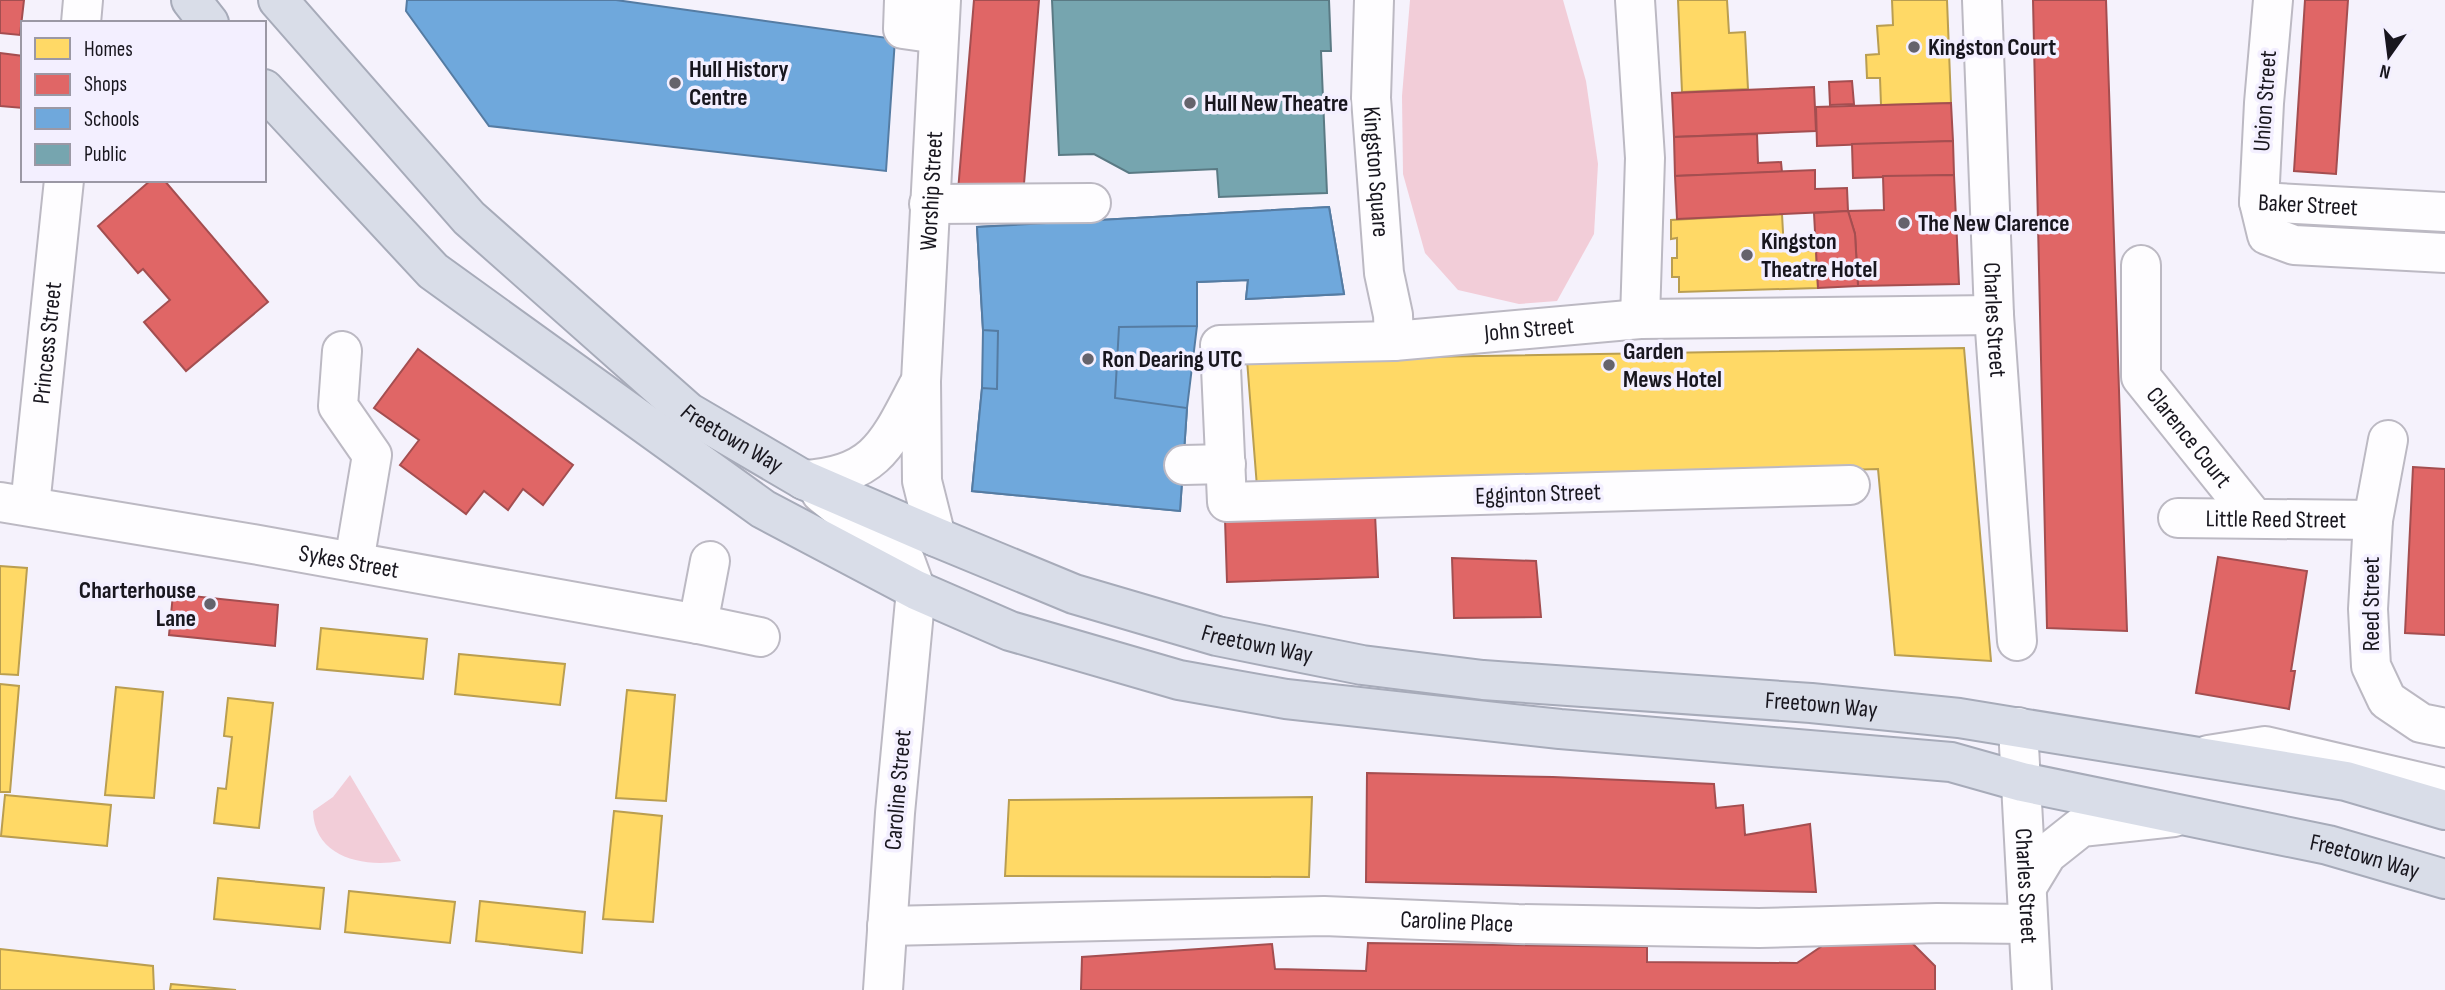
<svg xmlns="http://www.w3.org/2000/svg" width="2445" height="990" font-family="'Sofia Sans Condensed',sans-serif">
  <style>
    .green { fill: #f2cdd8 }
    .homes { fill: #ffd966; stroke: #ba9e50; stroke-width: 2 }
    .shops { fill: #e06666; stroke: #a44e50; stroke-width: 2 }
    .schools { fill: #6fa8dc; stroke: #557ca3; stroke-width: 2 }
    .public { fill: #76a5af; stroke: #5a7a84; stroke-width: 2 }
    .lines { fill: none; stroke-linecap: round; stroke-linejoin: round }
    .minor-casing { stroke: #bcb9c3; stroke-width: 42 }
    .highway-casing { stroke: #a7abb9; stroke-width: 42 }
    .minor { stroke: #fefdff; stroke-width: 38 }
    .highway { stroke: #d9dde8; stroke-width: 38 }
    .poi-dot { fill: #65636c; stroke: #f3efff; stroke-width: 2.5 }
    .labels { text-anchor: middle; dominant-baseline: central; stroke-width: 7; stroke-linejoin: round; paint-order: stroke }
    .poi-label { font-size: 24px; font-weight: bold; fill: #18161e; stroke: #f3efff; text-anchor: start }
    .street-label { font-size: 24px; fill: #18161e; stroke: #f3efff }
  </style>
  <rect width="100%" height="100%" fill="#f5f2fc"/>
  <g class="green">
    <path d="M1410,0H1563L1586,81L1598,164L1594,234L1557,301L1519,304L1458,290L1425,253L1403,174L1402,96Z"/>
    <path d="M350,775L401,861C363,868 314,857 313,811L333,797Z"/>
  </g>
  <g class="homes">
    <path d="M1678,0H1727L1729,33L1745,32L1748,89L1682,92Z"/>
    <path d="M1892,0H1947L1951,103L1881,105L1880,78H1867L1866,55L1879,54L1877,26L1893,25Z"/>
    <path d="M1782,214L1784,251L1816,250L1818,288L1679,292V277H1672V258H1677V238L1671,239V220Z"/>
    <path d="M1964,348L1991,661L1895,655L1878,469L1257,487L1247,360Z"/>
    <path d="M0,566L27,568L18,675L0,674Z"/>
    <path d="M321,628L427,639L423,679L317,669Z"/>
    <path d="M459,654L565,664L560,705L455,694Z"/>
    <path d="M0,684L19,686L10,792H0Z"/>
    <path d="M116,687L163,692L154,798L105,795Z"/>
    <path d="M627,690L675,695L666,801L616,798Z"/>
    <path d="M228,698L273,703L259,828L214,823L218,788L226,789L232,737L224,736Z"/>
    <path d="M5,795L111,805L107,846L1,836Z"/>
    <path d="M1312,797L1309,877L1005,876L1009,800Z"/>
    <path d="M614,811L662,816L653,922L603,919Z"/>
    <path d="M218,878L324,888L320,929L214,919Z"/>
    <path d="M349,891L455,902L450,943L345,932Z"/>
    <path d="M480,901L585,912L582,953L476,941Z"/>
    <path d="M0,949L153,966L154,990H0Z"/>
    <path d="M171,984L236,990H170Z"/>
  </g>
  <g class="shops">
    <path d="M0,0H24L20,35L0,33Z"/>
    <path d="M974,0H1039L1023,196L958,191Z"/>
    <path d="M2033,0H2106L2127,631L2047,628Z"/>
    <path d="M2305,0H2348L2336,174L2294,171Z"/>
    <path d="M0,53L23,56V108L0,106Z"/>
    <path d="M1852,81L1854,104L1830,105L1829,82Z"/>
    <path d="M1814,87L1816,131L1674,137L1672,93Z"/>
    <path d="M1951,103L1953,141L1817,146L1816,107Z"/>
    <path d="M1757,134L1758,163L1781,162L1782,172L1675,176L1674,137Z"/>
    <path d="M1953,141L1954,175L1853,178L1852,144Z"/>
    <path d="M1815,170V189L1847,188L1848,211L1677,219L1675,176Z"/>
    <path d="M1954,175L1959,284L1858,286L1855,234L1848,211L1884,210L1883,176Z"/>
    <path d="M151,180H164L268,302L186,371L144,322L170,300L143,269L138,273L98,226Z"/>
    <path d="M1848,211L1855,234L1858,286L1818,288L1814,213Z"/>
    <path d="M418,349L573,465L543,505L523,489L508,510L484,491L466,514L400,465L419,440L374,408Z"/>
    <path d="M2413,467L2445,469V635L2405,633Z"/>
    <path d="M1375,514L1378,577L1227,582L1225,519Z"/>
    <path d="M2218,557L2307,571L2291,671H2295L2289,709L2196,693Z"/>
    <path d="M1452,558L1536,561L1541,617L1454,618Z"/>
    <path d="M173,594L278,605L275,646L169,635Z"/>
    <path d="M1367,773L1553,777L1714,784L1716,808L1743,805L1745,835L1810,824L1816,892L1366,882Z"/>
    <path d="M1910,941L1935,966V990H1081L1082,957L1272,944L1275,969L1366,971L1368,943L1647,947V962L1797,963L1828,942Z"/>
  </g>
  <g class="schools">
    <path d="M407,0H616L895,39L886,171L489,126L406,11Z"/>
    <path d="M1329,207L1344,294L1246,299L1248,280L1197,282V326L1187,408L1180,511L972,491L982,388L983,330L977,227Z"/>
    <path d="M1329,207L1344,294L1246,299L1248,280L1197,282V326L1119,327L1115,398L1187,408L1180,511L972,491L982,388L997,389L998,331L983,330L977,227Z"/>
  </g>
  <path class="public" d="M1052,0H1329L1331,51H1321L1327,193L1219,197L1217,169L1129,173L1094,154L1059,155Z"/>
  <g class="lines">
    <defs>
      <g id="minor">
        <path d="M904,0L903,29L938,34"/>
        <path id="s1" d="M1374,0L1371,98L1384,273L1393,315L1394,341"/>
        <path d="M1635,0L1645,158L1640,319"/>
        <path id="s2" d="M1982,0L1994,315L2017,641"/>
        <path d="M2273,0L2264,103L2259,202L2267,235L2294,245L2445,253"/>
        <path d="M81,23L83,0"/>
        <path id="s3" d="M2259,202L2445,212"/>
        <path d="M929,204L1091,203"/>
        <path id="s4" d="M2141,265V377L2254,518"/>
        <path d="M342,351L338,406L372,455L354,562"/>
        <path d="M2388,440L2373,520L2368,609L2371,666L2387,700L2421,723L2445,728"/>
        <path d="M1184,465L1226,464"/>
        <path d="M804,480C876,476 888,443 918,386"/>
        <path id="s5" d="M1850,485L1227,502L1220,345L1394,341L1640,319L1994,315"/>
        <path d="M821,493L905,560L916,590L895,813L883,990"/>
        <path id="s6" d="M0,502L253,544L698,624L760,637"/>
        <path id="s7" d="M30,506L64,180"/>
        <path id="s8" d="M2178,518L2373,520"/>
        <path id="s9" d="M936,537L922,481L921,381L941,0"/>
        <path d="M698,624L710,561"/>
        <path id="s10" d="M2018,727L2032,990"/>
        <path d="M2208,755L2265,746L2445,788"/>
        <path d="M2027,887L2047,854L2081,827L2174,817"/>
        <path id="s11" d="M887,926L1324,916L1518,924L1759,928L1937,923L2028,924"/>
      </g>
      <g id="highway">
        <path d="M191,0L209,23"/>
        <path id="s12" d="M278,0L469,218L688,412L804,480L936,537L1074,594L1217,636L1362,665L1483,680L1811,703L1959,718L2346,781L2445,810"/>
        <path id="s13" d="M264,89L433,271L763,509L916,590L1010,631L1179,680L1286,699L1560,729L1951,762L2022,782L2328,845L2445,879"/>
      </g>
    </defs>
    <use href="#minor" class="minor-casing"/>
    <use href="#highway" class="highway-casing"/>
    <use href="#minor" class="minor"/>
    <use href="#highway" class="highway"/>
  </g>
  <g class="poi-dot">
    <circle cx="1914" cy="47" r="7"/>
    <circle cx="675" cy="83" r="7"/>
    <circle cx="1190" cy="103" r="7"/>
    <circle cx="1904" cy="223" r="7"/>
    <circle cx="1747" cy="255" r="7"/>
    <circle cx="1088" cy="359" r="7"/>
    <circle cx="1609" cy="365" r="7"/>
    <circle cx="210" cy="604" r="7"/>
  </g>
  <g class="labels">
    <g class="poi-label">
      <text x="1928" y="47">Kingston Court</text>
      <text x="689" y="69">Hull History<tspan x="689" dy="28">Centre</tspan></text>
      <text x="1204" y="103">Hull New Theatre</text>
      <text x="1918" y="223">The New Clarence</text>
      <text x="1761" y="241">Kingston<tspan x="1761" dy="28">Theatre Hotel</tspan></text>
      <text x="1623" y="351">Garden<tspan x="1623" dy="28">Mews Hotel</tspan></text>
      <text x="1102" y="359">Ron Dearing UTC</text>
      <text x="196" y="590" text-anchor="end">Charterhouse<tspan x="196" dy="28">Lane</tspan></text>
    </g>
    <g class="street-label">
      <text transform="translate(2265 101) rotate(-86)">Union Street</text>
      <text stroke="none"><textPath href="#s1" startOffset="172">Kingston Square</textPath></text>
      <text stroke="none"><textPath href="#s9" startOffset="348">Worship Street</textPath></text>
      <text stroke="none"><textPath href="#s3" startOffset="49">Baker Street</textPath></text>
      <text stroke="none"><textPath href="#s2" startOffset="320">Charles Street</textPath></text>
      <text stroke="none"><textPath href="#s5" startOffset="1090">John Street</textPath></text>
      <text stroke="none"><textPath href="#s7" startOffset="164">Princess Street</textPath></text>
      <text stroke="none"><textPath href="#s4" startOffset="189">Clarence Court</textPath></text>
      <text stroke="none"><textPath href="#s12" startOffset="634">Freetown Way</textPath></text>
      <text transform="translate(1538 494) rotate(-2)">Egginton Street</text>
      <text stroke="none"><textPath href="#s8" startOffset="98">Little Reed Street</textPath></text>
      <text stroke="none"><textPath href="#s6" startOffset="354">Sykes Street</textPath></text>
      <text transform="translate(2371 604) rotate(-90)">Reed Street</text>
      <text stroke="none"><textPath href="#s12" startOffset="1200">Freetown Way</textPath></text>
      <text stroke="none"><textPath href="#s12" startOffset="1768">Freetown Way</textPath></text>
      <text transform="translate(898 790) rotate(-85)">Caroline Street</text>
      <text stroke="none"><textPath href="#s13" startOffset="2308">Freetown Way</textPath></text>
      <text stroke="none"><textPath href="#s10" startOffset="159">Charles Street</textPath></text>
      <text stroke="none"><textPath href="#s11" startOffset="570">Caroline Place</textPath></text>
    </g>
  </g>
  <rect x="21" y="21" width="245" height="161" fill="#f3efff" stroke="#9b98a5" stroke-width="2"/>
  <rect x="35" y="38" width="35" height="21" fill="#ffd966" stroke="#9b98a5" stroke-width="2"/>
  <text x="84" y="56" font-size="21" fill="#18161e">Homes</text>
  <rect x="35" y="74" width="35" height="21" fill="#e06666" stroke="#9b98a5" stroke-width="2"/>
  <text x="84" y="91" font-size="21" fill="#18161e">Shops</text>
  <rect x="35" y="108" width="35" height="21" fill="#6fa8dc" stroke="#9b98a5" stroke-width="2"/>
  <text x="84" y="126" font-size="21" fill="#18161e">Schools</text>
  <rect x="35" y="144" width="35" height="21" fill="#76a5af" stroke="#9b98a5" stroke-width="2"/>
  <text x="84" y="161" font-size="21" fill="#18161e">Public</text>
  <g transform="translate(2389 56) rotate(194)" stroke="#f3efff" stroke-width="5" paint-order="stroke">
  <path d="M0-5L12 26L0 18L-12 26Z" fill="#18161e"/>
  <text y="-10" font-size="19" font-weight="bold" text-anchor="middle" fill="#18161e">N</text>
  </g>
</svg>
